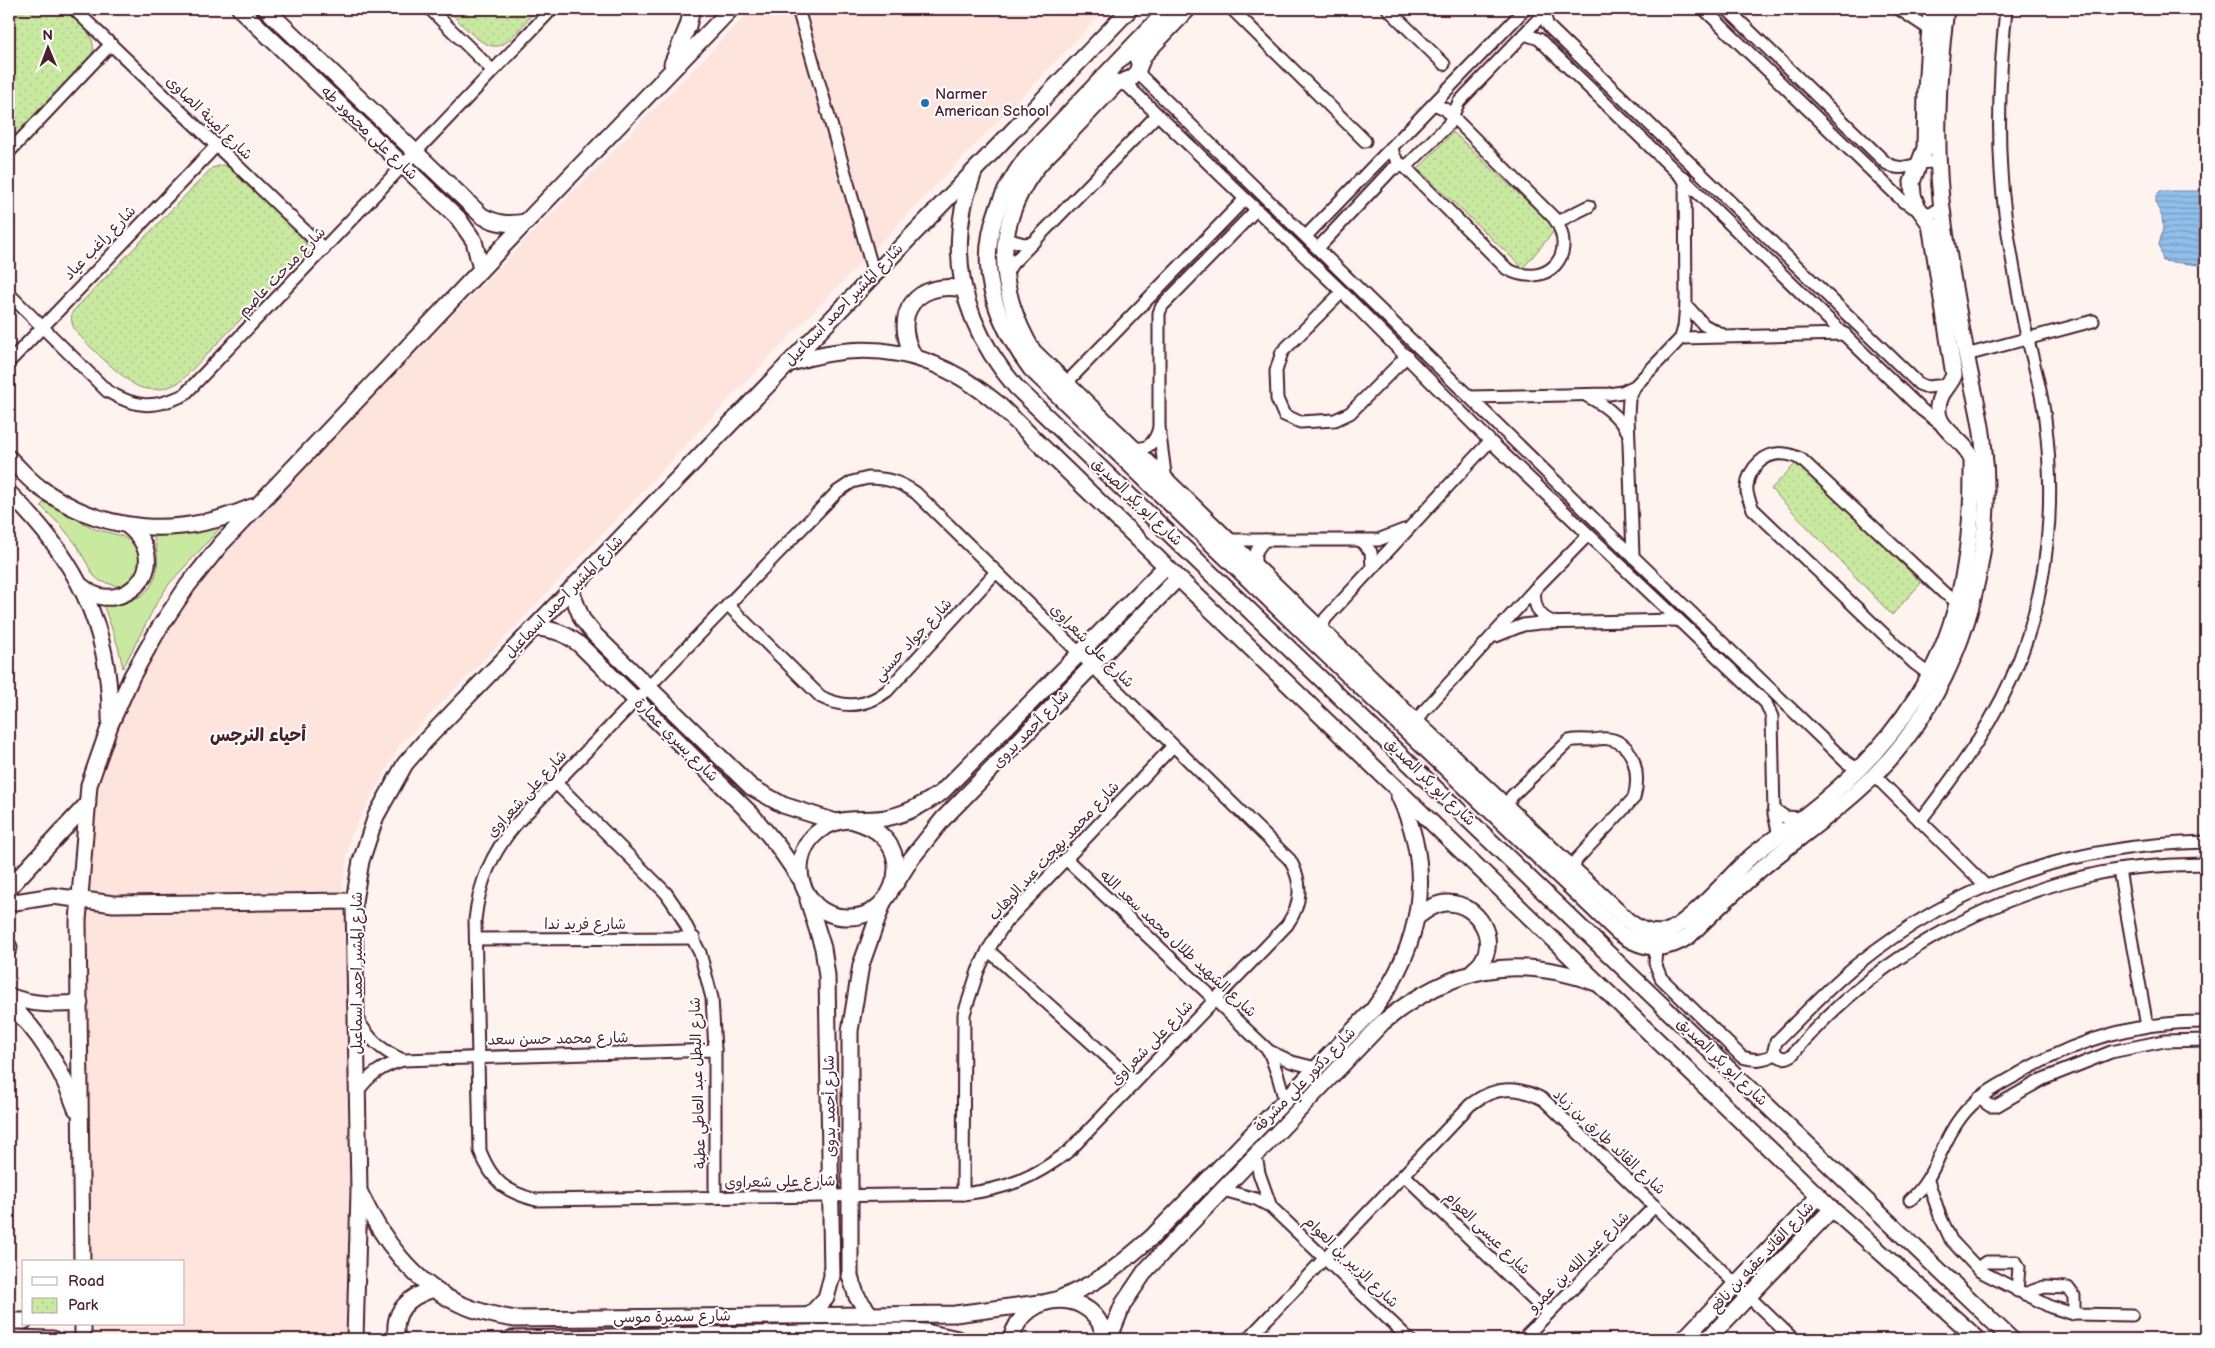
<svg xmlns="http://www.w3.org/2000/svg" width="2215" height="1348" font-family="'Balsamiq Sans','Playpen Sans Arabic',sans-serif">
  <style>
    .built { fill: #fde4dc }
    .grass { fill: #c9e9a1; stroke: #8a8466 }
    .park { fill: url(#park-dots); stroke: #8a8466 }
    .water { fill: url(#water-rules); stroke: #737f9e }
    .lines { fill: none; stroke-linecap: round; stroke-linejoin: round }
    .street-casing { stroke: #4a1f2b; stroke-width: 15 }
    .secondary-casing { stroke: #4a1f2b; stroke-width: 19 }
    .street { stroke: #fff; stroke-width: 11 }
    .secondary { stroke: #fff; stroke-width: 15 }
    .poi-dot { fill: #1f6fb2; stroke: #fff; stroke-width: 2 }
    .labels { text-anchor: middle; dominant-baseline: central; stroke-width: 4; stroke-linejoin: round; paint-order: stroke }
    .poi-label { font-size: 15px; fill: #4a1f2b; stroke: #fff; text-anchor: start }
    .street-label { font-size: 15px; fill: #4a1f2b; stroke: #fff }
    .quarter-label { font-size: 18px; font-weight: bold; fill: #4a1f2b; stroke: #fff }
  </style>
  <defs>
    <pattern id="park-dots" width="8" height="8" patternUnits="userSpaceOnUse" patternTransform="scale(1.25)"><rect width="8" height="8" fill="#c9e9a1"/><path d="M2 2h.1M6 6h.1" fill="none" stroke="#aec78b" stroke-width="1.8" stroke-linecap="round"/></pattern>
    <pattern id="water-rules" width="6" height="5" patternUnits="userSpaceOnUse" patternTransform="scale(1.25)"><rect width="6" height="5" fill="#8fbfea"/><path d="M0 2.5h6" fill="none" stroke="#779bbe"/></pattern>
  </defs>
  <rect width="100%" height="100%" fill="#fef3ef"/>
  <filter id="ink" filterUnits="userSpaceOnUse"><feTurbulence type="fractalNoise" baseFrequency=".02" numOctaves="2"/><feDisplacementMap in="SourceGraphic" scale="10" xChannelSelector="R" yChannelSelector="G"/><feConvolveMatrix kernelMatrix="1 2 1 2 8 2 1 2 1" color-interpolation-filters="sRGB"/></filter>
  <g filter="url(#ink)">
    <path class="built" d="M752,9H1106L730,398L496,647L399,746L350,837L343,884L350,999L348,1339H93V1324H184V1262H91L85,1085V897L90,816L111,749L138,679L173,616L223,546L288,484Z"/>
    <g class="grass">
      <path d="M44,502L95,529L122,536L131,542L139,550L141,570L126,585L117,586L100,581L94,576L76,544L62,527L41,506Z"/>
      <path d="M222,526L169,584L156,604L123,668L118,646L102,601C147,609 166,579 154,537Z"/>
    </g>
    <g class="park">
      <path d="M9,9H63C76,21 99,34 92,55L9,142Z"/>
      <path d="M447,9H537C527,20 517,34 505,43C486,57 460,21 447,9Z"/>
      <path d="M1453,132L1556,229L1523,268L1418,169Z"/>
      <path d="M222,165L232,167L302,235L306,244L304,254L181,381C168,389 154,392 139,387C128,383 78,338 73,326C71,321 71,316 73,311L212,168Z"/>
      <path d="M1798,461L1921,583L1892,615L1771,489Z"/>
    </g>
    <path class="water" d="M2160,191H2199V265L2163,261L2159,245L2163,228L2162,217L2156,204V196Z"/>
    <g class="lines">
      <defs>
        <g id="street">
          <path d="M74,9L324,249"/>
          <path d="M430,9L493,71"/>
          <path d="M798,9L874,274"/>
          <path d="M1232,9L1365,141"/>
          <path d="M1388,9L1444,64"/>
          <path d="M1704,9L1904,202C1917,209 1931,220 1942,206"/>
          <path d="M1727,9L1886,163C1907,176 1921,155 1940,165"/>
          <path d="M1899,9L1929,29"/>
          <path d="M1544,13L1547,24L1551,29L1919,384L1927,387L1948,385"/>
          <path d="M1524,34L1539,39L1922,410L1943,426"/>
          <path d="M1126,53L1135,57L1141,76L1589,514L1846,762L1859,770"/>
          <path d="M1116,80L1130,88L1342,292L1490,441L1766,703L1772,717L1774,814L1779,835"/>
          <path d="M1392,147C1393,156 1396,162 1404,166L1507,269C1546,290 1580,255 1554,218L1445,109L1434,104"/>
          <path d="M9,152L111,44"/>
          <path d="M1557,222L1589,206"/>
          <path d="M1007,234L1010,240L1024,244L1032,243"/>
          <path d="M1306,236L1525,9"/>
          <path d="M1318,248L1392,169L1409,164L1448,125L1459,102L1547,10"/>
          <path d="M1005,276L1012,264L1157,115"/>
          <path d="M1342,292L1282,352L1276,371L1277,399L1284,415L1300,422L1335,420L1350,413L1407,356"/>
          <path d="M9,294L107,391C136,408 153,409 184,395L552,9"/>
          <path d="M1686,305L1704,325L1725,336"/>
          <path d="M1681,338L1845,334"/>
          <path d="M1966,355L2093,321"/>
          <path d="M9,362L216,146"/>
          <path d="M1068,386L1072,377L1245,199"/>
          <path d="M1587,396C1605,405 1617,415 1628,432"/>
          <path d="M1470,397L1609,394L1622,392L1635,386"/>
          <path d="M1130,446C1146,453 1155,443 1159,428"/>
          <path d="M868,478C887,478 900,482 916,493L1290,860C1303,883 1302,903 1287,925L1069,1151C1034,1178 1007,1189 963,1194L536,1200C505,1192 492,1181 480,1151L475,920C479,882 492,853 516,824L837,492L852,482Z"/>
          <path d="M1166,481L1159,428V313L1162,306L1256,210"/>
          <path d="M1227,540H1378L1404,530"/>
          <path d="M1361,541L1371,552L1372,567"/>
          <path d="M1633,556L1628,415L1629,399L1635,386L1681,338L1684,327L1686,305L1685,178"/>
          <path d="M1257,568C1252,557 1256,549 1265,540"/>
          <path d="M1535,589C1533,604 1538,618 1554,622"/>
          <path d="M728,605L821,697C845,709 866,707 887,691L996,572"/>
          <path d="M1320,629L1326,618L1490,441"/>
          <path d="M1496,636L1523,625L1540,623L1677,620"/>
          <path d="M1930,675L1914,663L1753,509C1750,502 1746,495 1747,487C1748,468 1766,451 1785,454C1790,454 1796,457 1801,459L1944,593L1958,602"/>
          <path d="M1417,723L1423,712L1535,589L1588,535"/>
          <path d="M1875,776L1986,886"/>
          <path d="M556,783L666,893L679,912L700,953L712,998L715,1050V1198"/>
          <path d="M1506,807L1512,796L1569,741C1577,739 1585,740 1593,740C1598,739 1604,738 1609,739C1636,744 1640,776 1634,798L1577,859L1572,869"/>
          <path d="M1774,809L1785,817L1803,818"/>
          <path d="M1920,821C1959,770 1997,719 2020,658C2049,582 2055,499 2045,419C2041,386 2031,355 2024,323C2017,287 2010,250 2005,213C1996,146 1999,76 2006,9"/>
          <path d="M2206,842C2073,845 1960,881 1855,966C1827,989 1802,1016 1776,1042L1774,1050C1778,1058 1784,1060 1792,1055C1869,962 1982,898 2100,873C2135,866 2171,865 2206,864"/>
          <path d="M1066,859L1269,1051L1292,1062L1316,1068"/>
          <path d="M2119,870L2147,1026"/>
          <path d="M476,939L694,938"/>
          <path d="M1656,948L1655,963L1661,978L1742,1057C1756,1061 1763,1060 1776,1054"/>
          <path d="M988,950L1135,1082"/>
          <path d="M356,1017C369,1039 380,1050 403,1060"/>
          <path d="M1269,1051L1278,1076L1285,1101"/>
          <path d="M358,1091C370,1074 383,1066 403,1060L715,1050"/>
          <path d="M1979,1098L1990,1106H1996L2043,1079L2111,1052L2164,1041L2206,1040"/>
          <path d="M1256,1156L1259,1173L1271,1207"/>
          <path d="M1404,1175L1548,1314"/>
          <path d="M1928,1181L1940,1216L1951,1240L1980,1271L2051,1307L2074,1314L2132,1315"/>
          <path d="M1223,1190L1256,1199L1271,1207L1409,1339"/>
          <path d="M963,1194L964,1014L978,971L988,950L1005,923L1173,746"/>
          <path d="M1910,1200C1936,1178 1939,1145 1961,1117C1975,1098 1995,1087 2015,1076C2073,1041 2138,1021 2206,1022"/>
          <path d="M1980,1271L1983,1264L1986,1262H2016L2019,1267L2017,1291"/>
          <path d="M2024,1294L2044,1287L2068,1288L2074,1296V1314"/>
          <path d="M1248,1339L1470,1105C1494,1086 1518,1085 1544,1100L1793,1339"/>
          <path d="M1523,1339L1655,1206"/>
        </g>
        <g id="secondary">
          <path d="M240,9L458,218L474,241L481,269"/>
          <path d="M266,9L482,216C498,224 508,225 526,222"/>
          <path d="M1168,9L1026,158C972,231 978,298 1031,369L1302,631L1618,932C1641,949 1665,953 1689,936C1716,909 1744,882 1774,858C1820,821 1866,791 1903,743C1969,658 1996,547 1983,441C1980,411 1971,383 1966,353C1958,311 1950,267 1944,224C1934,156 1937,77 1946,9"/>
          <path d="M1188,9L1144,55L1136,74L1132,78L1116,84C1097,104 1079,123 1060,143C1051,152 1041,161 1034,171C992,229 998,292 1033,351L1417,723L1627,920C1638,929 1650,935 1665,932C1687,926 1729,877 1747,860C1765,844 1786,831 1805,816C1857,775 1897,734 1929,676C1965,609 1973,533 1972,459C1963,435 1927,428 1941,396C1945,388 1951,383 1954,375L1930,224L1917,206L1913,195L1912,182L1925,148L1926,91L1931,9"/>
          <path d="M672,64L688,26L692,9"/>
          <path d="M974,172C970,184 965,197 963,209C950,278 972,336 1016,387L2011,1339"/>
          <path d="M914,356C890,314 917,280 963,289"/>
          <path d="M788,364C867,337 933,350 997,403L1832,1209L1978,1339"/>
          <path d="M9,458C19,468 28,479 39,487C105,535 179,538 252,507"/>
          <path d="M9,493C75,557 111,626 110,719"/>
          <path d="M80,585C84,588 89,592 93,594C120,607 155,580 146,551C143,540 137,534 128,526"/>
          <path d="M571,591L582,619L595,635L751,787L783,805L836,822"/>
          <path d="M535,628C554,629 568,634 582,647L752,815L777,845L799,877"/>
          <path d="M854,821C865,825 875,828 883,837C912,865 889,917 850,917C836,918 821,912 813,902C789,874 800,835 834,823C851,817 872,822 890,817C909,813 925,803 941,793L1166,566"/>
          <path d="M896,883L911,859L943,819L1178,578"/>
          <path d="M9,888L88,803"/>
          <path d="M808,900L823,948L827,976L832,1276L826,1298L810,1315"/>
          <path d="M9,903L53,896L114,904L354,901"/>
          <path d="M1417,917C1426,910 1437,902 1449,903C1477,904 1499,938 1481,963C1478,967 1473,970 1470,974"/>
          <path d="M9,947V948"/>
          <path d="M9,996C32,1005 55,1005 80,1003"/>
          <path d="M9,1004C40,1032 62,1070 76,1109"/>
          <path d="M360,1193C381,1238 414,1284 460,1304C478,1312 496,1316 515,1319L955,1314L1040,1303"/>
          <path d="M82,1262L78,921L89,785L110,725L132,676L158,630L188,585L221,544L526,222L731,9"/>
          <path d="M1056,1300C1099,1283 1119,1266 1153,1236L1373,1010C1422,945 1435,872 1399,796"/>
          <path d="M871,1315L857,1297L850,1276V1031L861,965L883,903"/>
          <path d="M9,1321H24"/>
          <path d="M83,1324V1339"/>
          <path d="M9,1338L53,1339"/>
          <path d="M355,1339L359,1191L354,901L361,861L376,816L405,764L425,741L1130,9"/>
          <path d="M397,1339C391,1311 409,1296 434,1289"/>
          <path d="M511,1339L904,1331L926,1332L958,1339"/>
          <path d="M1011,1339C1025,1287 1097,1288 1105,1339"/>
          <path d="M1109,1339L1123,1304L1146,1270L1383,1022C1450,968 1513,953 1596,983"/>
          <path d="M1684,1339L1819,1196"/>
          <path d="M1708,1339L1832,1209"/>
        </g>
      </defs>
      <use href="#street" class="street-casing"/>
      <use href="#secondary" class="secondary-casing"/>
      <use href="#street" class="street"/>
      <use href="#secondary" class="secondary"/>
    </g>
  </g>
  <circle class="poi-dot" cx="925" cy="103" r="5"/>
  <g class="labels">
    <g class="poi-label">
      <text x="935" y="94">Narmer<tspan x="935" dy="17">American School</tspan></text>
    </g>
    <g class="street-label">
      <text transform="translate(209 118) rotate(44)">شارع أمينة الصاوى</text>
      <text transform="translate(369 133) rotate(44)">شارع على محمود طه</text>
      <text transform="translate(100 243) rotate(-46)">شارع راغب عياد</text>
      <text transform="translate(282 272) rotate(-46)">شارع مدحت عاصم</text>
      <text transform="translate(844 305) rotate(-46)">شارع المشير احمد اسماعيل</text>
      <text transform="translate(1137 502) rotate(44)">شارع ابو بكر الصديق</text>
      <text transform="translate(564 597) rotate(-46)">شارع المشير احمد اسماعيل</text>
      <text transform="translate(913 640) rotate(-47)">شارع جواد حسني</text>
      <text transform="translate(1092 646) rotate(45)">شارع على شعراوى</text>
      <text transform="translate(1031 729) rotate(-46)">شارع أحمد بدوى</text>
      <text transform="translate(676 740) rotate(45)">شارع يسري عمارة</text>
      <text transform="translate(1430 782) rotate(44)">شارع ابو بكر الصديق</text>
      <text transform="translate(527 794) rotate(-48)">شارع على شعراوى</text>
      <text transform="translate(1054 851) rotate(-47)">شارع محمد بهجت عبد الوهاب</text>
      <text x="585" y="924">شارع فريد ندا</text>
      <text transform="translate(1178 944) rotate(43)">شارع الشهيد طلال محمد سعد الله</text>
      <text transform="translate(357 973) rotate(-90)">شارع المشير احمد اسماعيل</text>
      <text transform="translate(558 1039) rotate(-1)">شارع محمد حسن سعد</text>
      <text transform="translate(1152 1043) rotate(-46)">شارع على شعراوى</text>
      <text transform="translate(1722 1062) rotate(44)">شارع ابو بكر الصديق</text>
      <text transform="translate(1305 1080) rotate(-46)">شارع دكتور علي مشرفة</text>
      <text transform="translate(698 1083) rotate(-92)">شارع البطل عبد العاطي عطية</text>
      <text transform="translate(830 1106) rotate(-91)">شارع أحمد بدوى</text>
      <text transform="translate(1609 1142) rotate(43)">شارع القائد طارق بن زياد</text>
      <text transform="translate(780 1182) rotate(-1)">شارع على شعراوى</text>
      <text transform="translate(1487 1233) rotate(44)">شارع عيسى العوام</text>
      <text transform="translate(1762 1257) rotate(-47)">شارع القائد عقبه بن نافع</text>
      <text transform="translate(1351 1262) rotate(44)">شارع الزبير بن العوام</text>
      <text transform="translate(1579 1262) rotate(-45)">شارع عبد الله بن عمرو</text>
      <text transform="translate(672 1317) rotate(-1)">شارع سميرة موسى</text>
    </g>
    <g class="quarter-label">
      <text x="258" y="735">أحياء النرجس</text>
    </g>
  </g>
  <rect width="2215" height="1348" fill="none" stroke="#fff" stroke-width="30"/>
  <rect x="15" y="15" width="2185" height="1318" fill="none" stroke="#4a1f2b" stroke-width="2" filter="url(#ink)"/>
  <rect x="22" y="1260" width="162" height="65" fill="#ffffff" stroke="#b7a5aa"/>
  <rect x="32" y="1277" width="25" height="8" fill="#ffffff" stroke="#b7a5aa"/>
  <text x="68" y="1286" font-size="15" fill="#4a1f2b">Road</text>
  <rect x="32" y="1298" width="25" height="15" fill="url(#park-dots)" stroke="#b7a5aa"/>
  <text x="68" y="1310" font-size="15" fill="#4a1f2b">Park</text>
  <g transform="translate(48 48) rotate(359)" stroke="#ffffff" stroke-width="4" paint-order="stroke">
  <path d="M0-4L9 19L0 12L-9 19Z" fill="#4a1f2b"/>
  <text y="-8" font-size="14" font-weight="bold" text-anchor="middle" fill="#4a1f2b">N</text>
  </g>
</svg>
